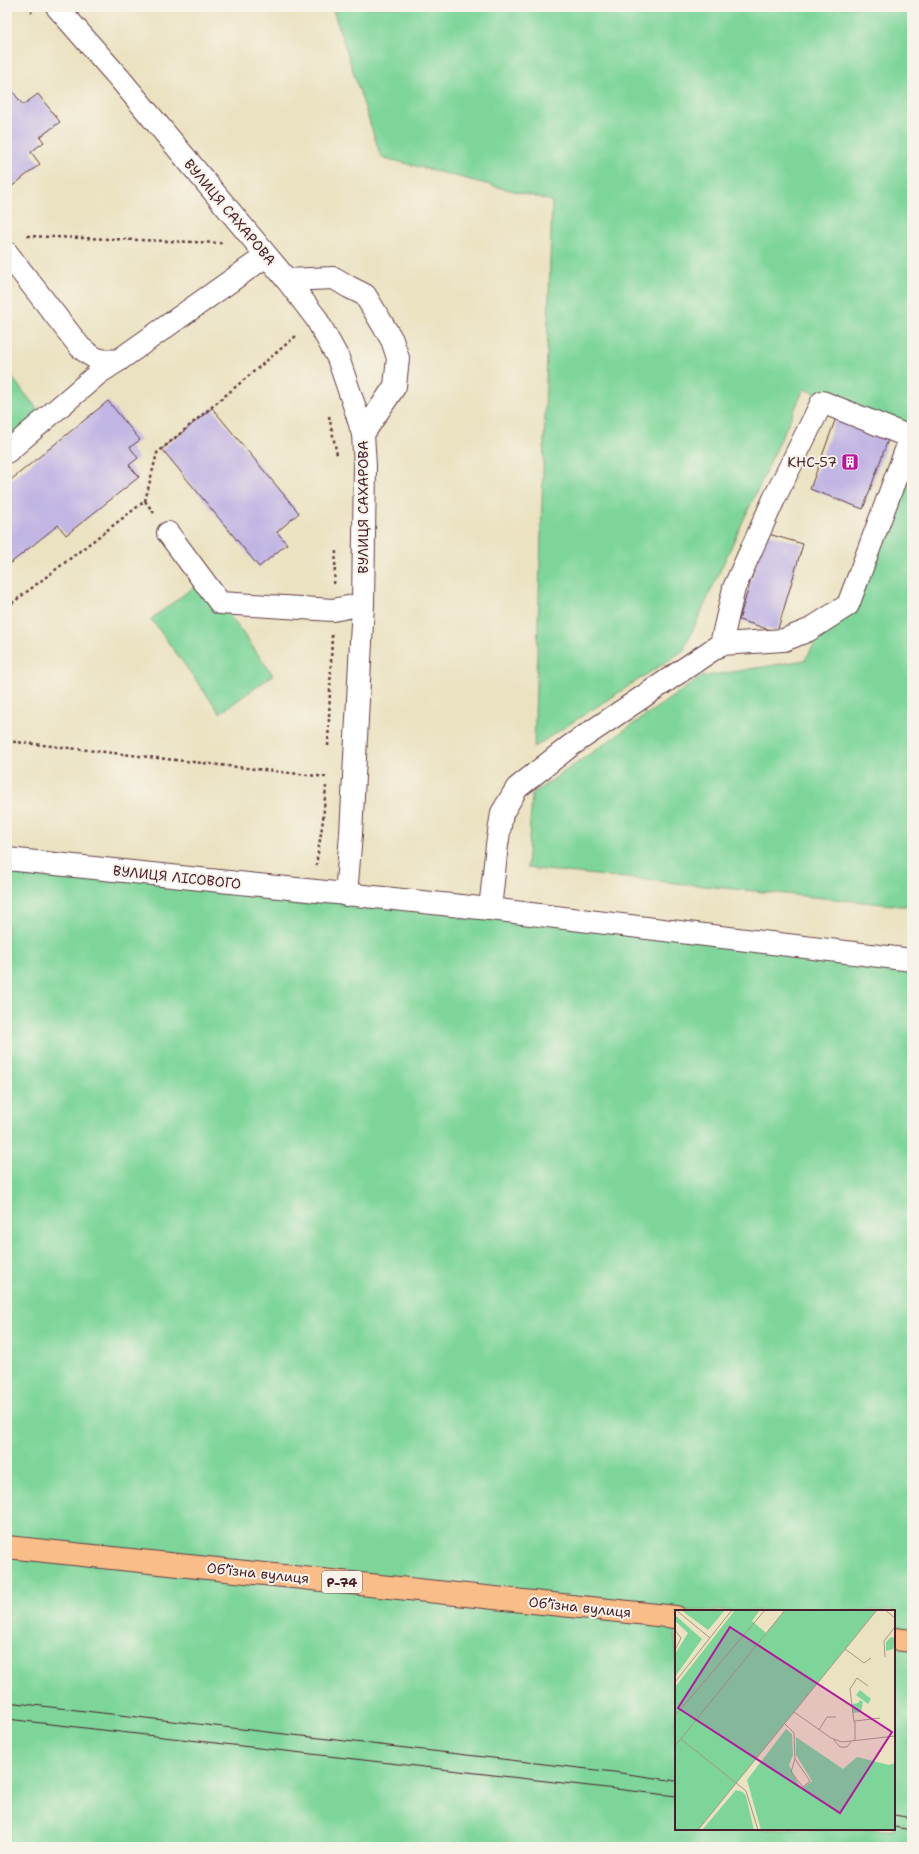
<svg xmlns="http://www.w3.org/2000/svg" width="919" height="1854" font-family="'Shantell Sans',sans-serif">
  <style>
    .green { fill: #7dd59a; stroke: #647a62; fill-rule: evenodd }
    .building { fill: #c1b5e3 }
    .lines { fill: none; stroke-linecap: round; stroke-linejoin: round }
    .minor-casing { stroke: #623c42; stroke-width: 24 }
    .major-casing { stroke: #623c42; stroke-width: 24 }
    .path { stroke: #623c42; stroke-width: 2.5; stroke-dasharray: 3 3; stroke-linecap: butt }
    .minor { stroke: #fff; stroke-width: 22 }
    .major { stroke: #f8bd89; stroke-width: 22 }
    .tram { stroke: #4a1f2b; stroke-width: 1 }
    .labels { text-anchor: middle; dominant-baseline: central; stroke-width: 4; stroke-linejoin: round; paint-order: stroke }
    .shield { fill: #f7f3e8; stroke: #7e5f64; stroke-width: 1 }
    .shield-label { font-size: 13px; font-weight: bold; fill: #4a1f2b }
    .street-label { font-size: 14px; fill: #4a1f2b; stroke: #f7f3e8 }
    .poi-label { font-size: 14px; fill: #4a1f2b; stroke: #f7f3e8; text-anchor: end }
    .inset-road { fill: none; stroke: #ab9485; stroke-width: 1 }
    .view { fill: #b5179e; fill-opacity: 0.15; stroke: #b5179e; stroke-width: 2 }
    .inset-edge { fill: none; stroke: #4a1f2b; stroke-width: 2 }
  </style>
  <rect width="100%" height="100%" fill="#f7f3e8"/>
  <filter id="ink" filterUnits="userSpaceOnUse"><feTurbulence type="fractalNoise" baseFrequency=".025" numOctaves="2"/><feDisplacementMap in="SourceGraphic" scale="8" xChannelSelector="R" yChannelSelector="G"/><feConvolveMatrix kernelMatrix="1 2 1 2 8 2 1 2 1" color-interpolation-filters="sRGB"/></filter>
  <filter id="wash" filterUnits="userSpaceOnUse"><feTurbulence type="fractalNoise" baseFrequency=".012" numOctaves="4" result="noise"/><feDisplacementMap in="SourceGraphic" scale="16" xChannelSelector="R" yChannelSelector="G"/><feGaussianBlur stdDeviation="0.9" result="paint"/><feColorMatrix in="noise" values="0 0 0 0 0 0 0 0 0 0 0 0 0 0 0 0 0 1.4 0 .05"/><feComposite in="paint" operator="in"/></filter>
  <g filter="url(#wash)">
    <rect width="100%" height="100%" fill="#ebe2c1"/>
    <g class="green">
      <path d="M332,7H912V429L804,389L683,651L534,747L552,201L381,157Z"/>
      <path d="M7,371L46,420L7,452Z"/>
      <path d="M912,475V907L527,868L532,794L701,677L805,660Z"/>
      <path d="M198,584L226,610L273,675L220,713L151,619Z"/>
      <path d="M7,859L912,960V1847H7ZM676,1611H894V1829H676Z"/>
    </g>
    <g id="blocks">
      <g class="building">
        <path d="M7,84L23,105L38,94L60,122L40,137L44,142L31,152L40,164L10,188L7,183Z"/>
        <path d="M108,401L140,440L130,447L138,458L129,465L139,477L66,535L58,525L7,566V483Z"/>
        <path d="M212,408L299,513L277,532L287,544L259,567L162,449Z"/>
        <path d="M837,415L890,434L863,509L810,489Z"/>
        <path d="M765,533L803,544L777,632L739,620Z"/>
      </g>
    </g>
  </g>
  <g filter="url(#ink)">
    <use href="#blocks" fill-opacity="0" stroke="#623c42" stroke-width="1"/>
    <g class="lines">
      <defs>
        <g id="minor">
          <path d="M57,7L120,79L287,280L316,318L338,358L354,405L363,434L365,466L363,604L351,834L346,895"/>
          <path d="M7,253L80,347C95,360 100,362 119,360L266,256"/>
          <path d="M287,280L334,278L349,287L365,295L392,340L398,358L395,386L363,434"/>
          <path d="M7,452L99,373L119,360"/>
          <path d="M168,533L220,603L333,610L363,604"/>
          <path d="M7,859L490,909L912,960"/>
          <path d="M490,909L497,845L502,813L517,788L570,746L721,644L784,640L809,630L848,605L909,442L905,435L822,402L774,499L734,588L721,644"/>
        </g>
        <g id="major">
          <path d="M7,1547L676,1617"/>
          <path d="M894,1639L912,1641"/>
        </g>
      </defs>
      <use href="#minor" class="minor-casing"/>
      <use href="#major" class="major-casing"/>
      <g class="path">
        <path d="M27,7L32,13"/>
        <path d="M27,236L222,243"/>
        <path d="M329,416L337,455"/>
        <path d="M145,501L157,453L296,336"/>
        <path d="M334,584L336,551"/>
        <path d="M7,607L145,501L154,513"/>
        <path d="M7,741L326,777V775"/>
        <path d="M328,746L332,635"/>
        <path d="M316,866L323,820L326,786"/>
      </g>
      <use href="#minor" class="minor"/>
      <use href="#major" class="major"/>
      <g class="tram">
        <path d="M7,1702L614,1772L676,1781"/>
        <path d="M7,1719L676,1796"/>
        <path d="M894,1815L912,1818"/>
        <path d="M894,1827L912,1830"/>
      </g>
    </g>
  </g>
  <defs>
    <symbol id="building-square" viewBox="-11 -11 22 22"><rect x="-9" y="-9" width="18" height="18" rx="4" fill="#b5179e" stroke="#f7f3e8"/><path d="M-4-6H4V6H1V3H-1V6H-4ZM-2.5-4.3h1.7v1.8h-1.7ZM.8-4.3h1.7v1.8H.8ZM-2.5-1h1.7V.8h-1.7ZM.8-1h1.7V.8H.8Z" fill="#fff"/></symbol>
  </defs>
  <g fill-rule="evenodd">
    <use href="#building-square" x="840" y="452" width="20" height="20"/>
  </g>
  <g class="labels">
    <rect class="shield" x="322" y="1571" width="40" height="22" rx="3"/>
    <g class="shield-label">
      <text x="342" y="1582">Р-74</text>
    </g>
    <g class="street-label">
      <text transform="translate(230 212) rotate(50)">ВУЛИЦЯ САХАРОВА</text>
      <text transform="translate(363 507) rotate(-90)">ВУЛИЦЯ САХАРОВА</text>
      <text transform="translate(177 877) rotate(6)">ВУЛИЦЯ ЛІСОВОГО</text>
      <text transform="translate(258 1573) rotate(6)">Обʼїзна вулиця</text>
      <text transform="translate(580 1607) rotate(6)">Обʼїзна вулиця</text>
    </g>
    <g class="poi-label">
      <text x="837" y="462">КНС-57</text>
    </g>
  </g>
  <g transform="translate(675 1610)">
    <rect width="220" height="220" fill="#ebe2c1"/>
    <path d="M6,0H50L33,20ZM60,0H85L77,11L91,23L110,0H202L23,220H0V77ZM0,5L27,29L0,67V44L13,23L0,11ZM216,27L220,28V33L218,39L211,41V32ZM185,80L196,89L193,94L181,85ZM185,90L188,92L186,102L178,103L177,94L183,93ZM111,119L117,124L118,145L114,155L126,179L137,171L121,145V127L168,159L182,147L214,155L220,153V220H86L72,170ZM61,180L68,182L71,186L79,220H27Z" fill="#7dd59a"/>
    <path class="inset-road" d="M1,0L35,28M210,0L220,8M0,20L6,28L0,40M170,39L189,53L196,48M210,47L209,31L220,17M0,72L57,0M119,102L156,128L167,132L220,126M0,106L90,0M179,112L175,79L182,68L193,76M110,114L119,123L120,149L116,162L128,177L135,171L120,149M144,120L152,107H161M6,129L71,181L83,220M159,130L165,137H172L176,132M180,131V111L205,108M0,136L110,0M23,220L202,0"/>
    <path class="view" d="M55,17L217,122L165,203L3,98Z"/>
    <rect width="220" height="220" class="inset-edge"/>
  </g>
  <rect width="919" height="1854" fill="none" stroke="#f7f3e8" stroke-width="24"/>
</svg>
